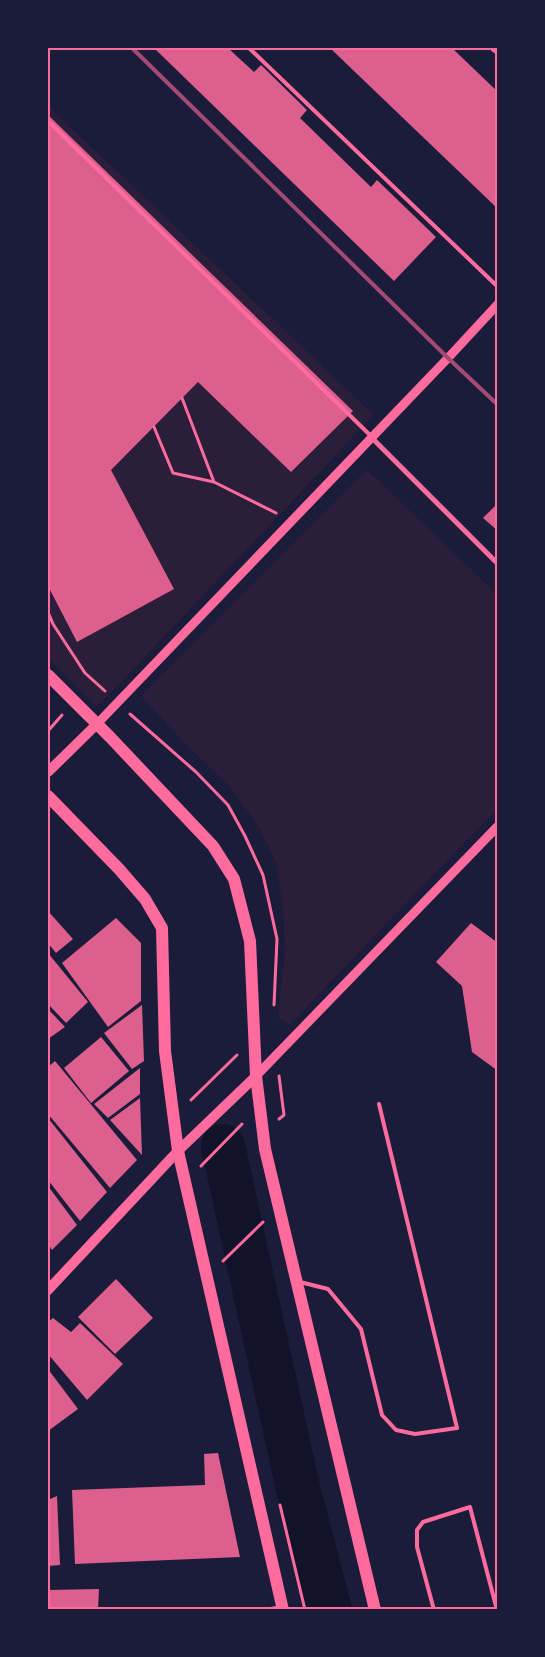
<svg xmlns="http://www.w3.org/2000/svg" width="545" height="1657" font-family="'Public Sans',sans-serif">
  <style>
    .green { fill: #2a1e3b }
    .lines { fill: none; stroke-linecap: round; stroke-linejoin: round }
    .river { stroke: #12122b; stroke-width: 44 }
    .building { fill: #dd5f8e }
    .path { stroke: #ff6b9d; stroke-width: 3 }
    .service { stroke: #ff6b9d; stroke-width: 4 }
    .minor { stroke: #ff6b9d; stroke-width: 5 }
    .tertiary { stroke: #ff6b9d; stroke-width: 9 }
    .secondary { stroke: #ff6b9d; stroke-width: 10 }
    .primary { stroke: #ff6b9d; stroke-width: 12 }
    .rail { stroke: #a44b75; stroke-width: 4 }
    .neatline { fill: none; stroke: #ff6b9d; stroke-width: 2 }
  </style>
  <rect width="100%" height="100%" fill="#1b1b3a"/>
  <g class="green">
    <path d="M48,106L374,415L97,707L48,658Z"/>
    <path d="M367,470L497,594V809L289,1025L278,1017L285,951L283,908L276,862L259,827L229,786L187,746L141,696Z"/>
  </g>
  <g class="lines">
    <path class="river" d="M223,1146L297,1484L330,1610"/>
  </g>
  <g class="building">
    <path d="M154,48H228L254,72L261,65L307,110L300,118L371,187L377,180L436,237L394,281Z"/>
    <path d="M330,48H452L498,92V209Z"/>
    <path d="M48,115L353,411L291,472L198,382L111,470L174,589L77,642L48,586Z"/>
    <path d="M498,503V531L483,518Z"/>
    <path d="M48,911L73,939L56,953L48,943Z"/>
    <path d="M116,918L141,943V1001L108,1027L62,963Z"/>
    <path d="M471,923L498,943V1071L472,1052L462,986L436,962Z"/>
    <path d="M48,953L88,1002L66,1023L48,1004Z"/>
    <path d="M142,1005L144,1061L132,1069L104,1033Z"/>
    <path d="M48,1009L65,1027L48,1039Z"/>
    <path d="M101,1037L129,1071L91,1103L64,1068Z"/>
    <path d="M55,1061L137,1160L110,1188L48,1114V1067Z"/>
    <path d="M140,1068V1094L108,1118L94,1104Z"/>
    <path d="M140,1098L142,1155L110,1120Z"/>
    <path d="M48,1118L107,1192L80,1221L48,1180Z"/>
    <path d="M48,1186L77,1225L52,1250L48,1244Z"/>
    <path d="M116,1279L153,1318L115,1354L78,1317Z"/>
    <path d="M53,1318L71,1332L80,1323L123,1364L87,1400L48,1354V1322Z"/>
    <path d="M48,1369L78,1409L48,1431Z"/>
    <path d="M218,1453L240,1557L75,1564L72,1490L205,1485L204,1454Z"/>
    <path d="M57,1496L60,1565L48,1566V1500Z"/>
    <path d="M99,1589L98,1610H48V1590Z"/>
  </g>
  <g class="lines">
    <g class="path">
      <path d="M182,398L214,482L276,513"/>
      <path d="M154,427L173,473L214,482"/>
      <path d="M48,612L53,624L85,673L105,691"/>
      <path d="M130,714L196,772L228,805L245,836L263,875L277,939L274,1005"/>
      <path d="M48,731L62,715"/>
      <path d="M279,1076L284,1115L279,1119"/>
      <path d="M191,1100L237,1055"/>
      <path d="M201,1166L242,1124"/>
      <path d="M223,1261L263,1222"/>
      <path d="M280,1505L305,1610"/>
    </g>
    <g class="service">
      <path d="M249,48L498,287"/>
      <path d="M48,121L372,437"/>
      <path d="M300,1282L328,1289L361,1329L382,1415L396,1430L415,1434L457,1428L379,1104"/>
      <path d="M266,1610L281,1607"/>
      <path d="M434,1610L417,1547V1530L423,1522L470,1507L497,1610"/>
    </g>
    <path class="minor" d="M372,438L498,564"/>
    <g class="tertiary">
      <path d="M495,48L498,50"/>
      <path d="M97,724L448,358L498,304"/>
      <path d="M256,1076L498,826"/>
    </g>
    <g class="secondary">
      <path d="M48,772L97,724"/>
      <path d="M48,1290L178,1151L256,1076"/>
    </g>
    <g class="primary">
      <path d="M48,675L110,737L213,846L234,879L250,941L256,1076L265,1149L375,1610"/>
      <path d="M48,796L119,869L145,899L162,928L165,1051L178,1151L283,1610"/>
    </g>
    <path class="rail" d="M132,48L448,358L498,405"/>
  </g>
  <rect width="545" height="1657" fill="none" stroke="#1b1b3a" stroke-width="98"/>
  <rect x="49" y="49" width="447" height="1559" class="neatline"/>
</svg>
